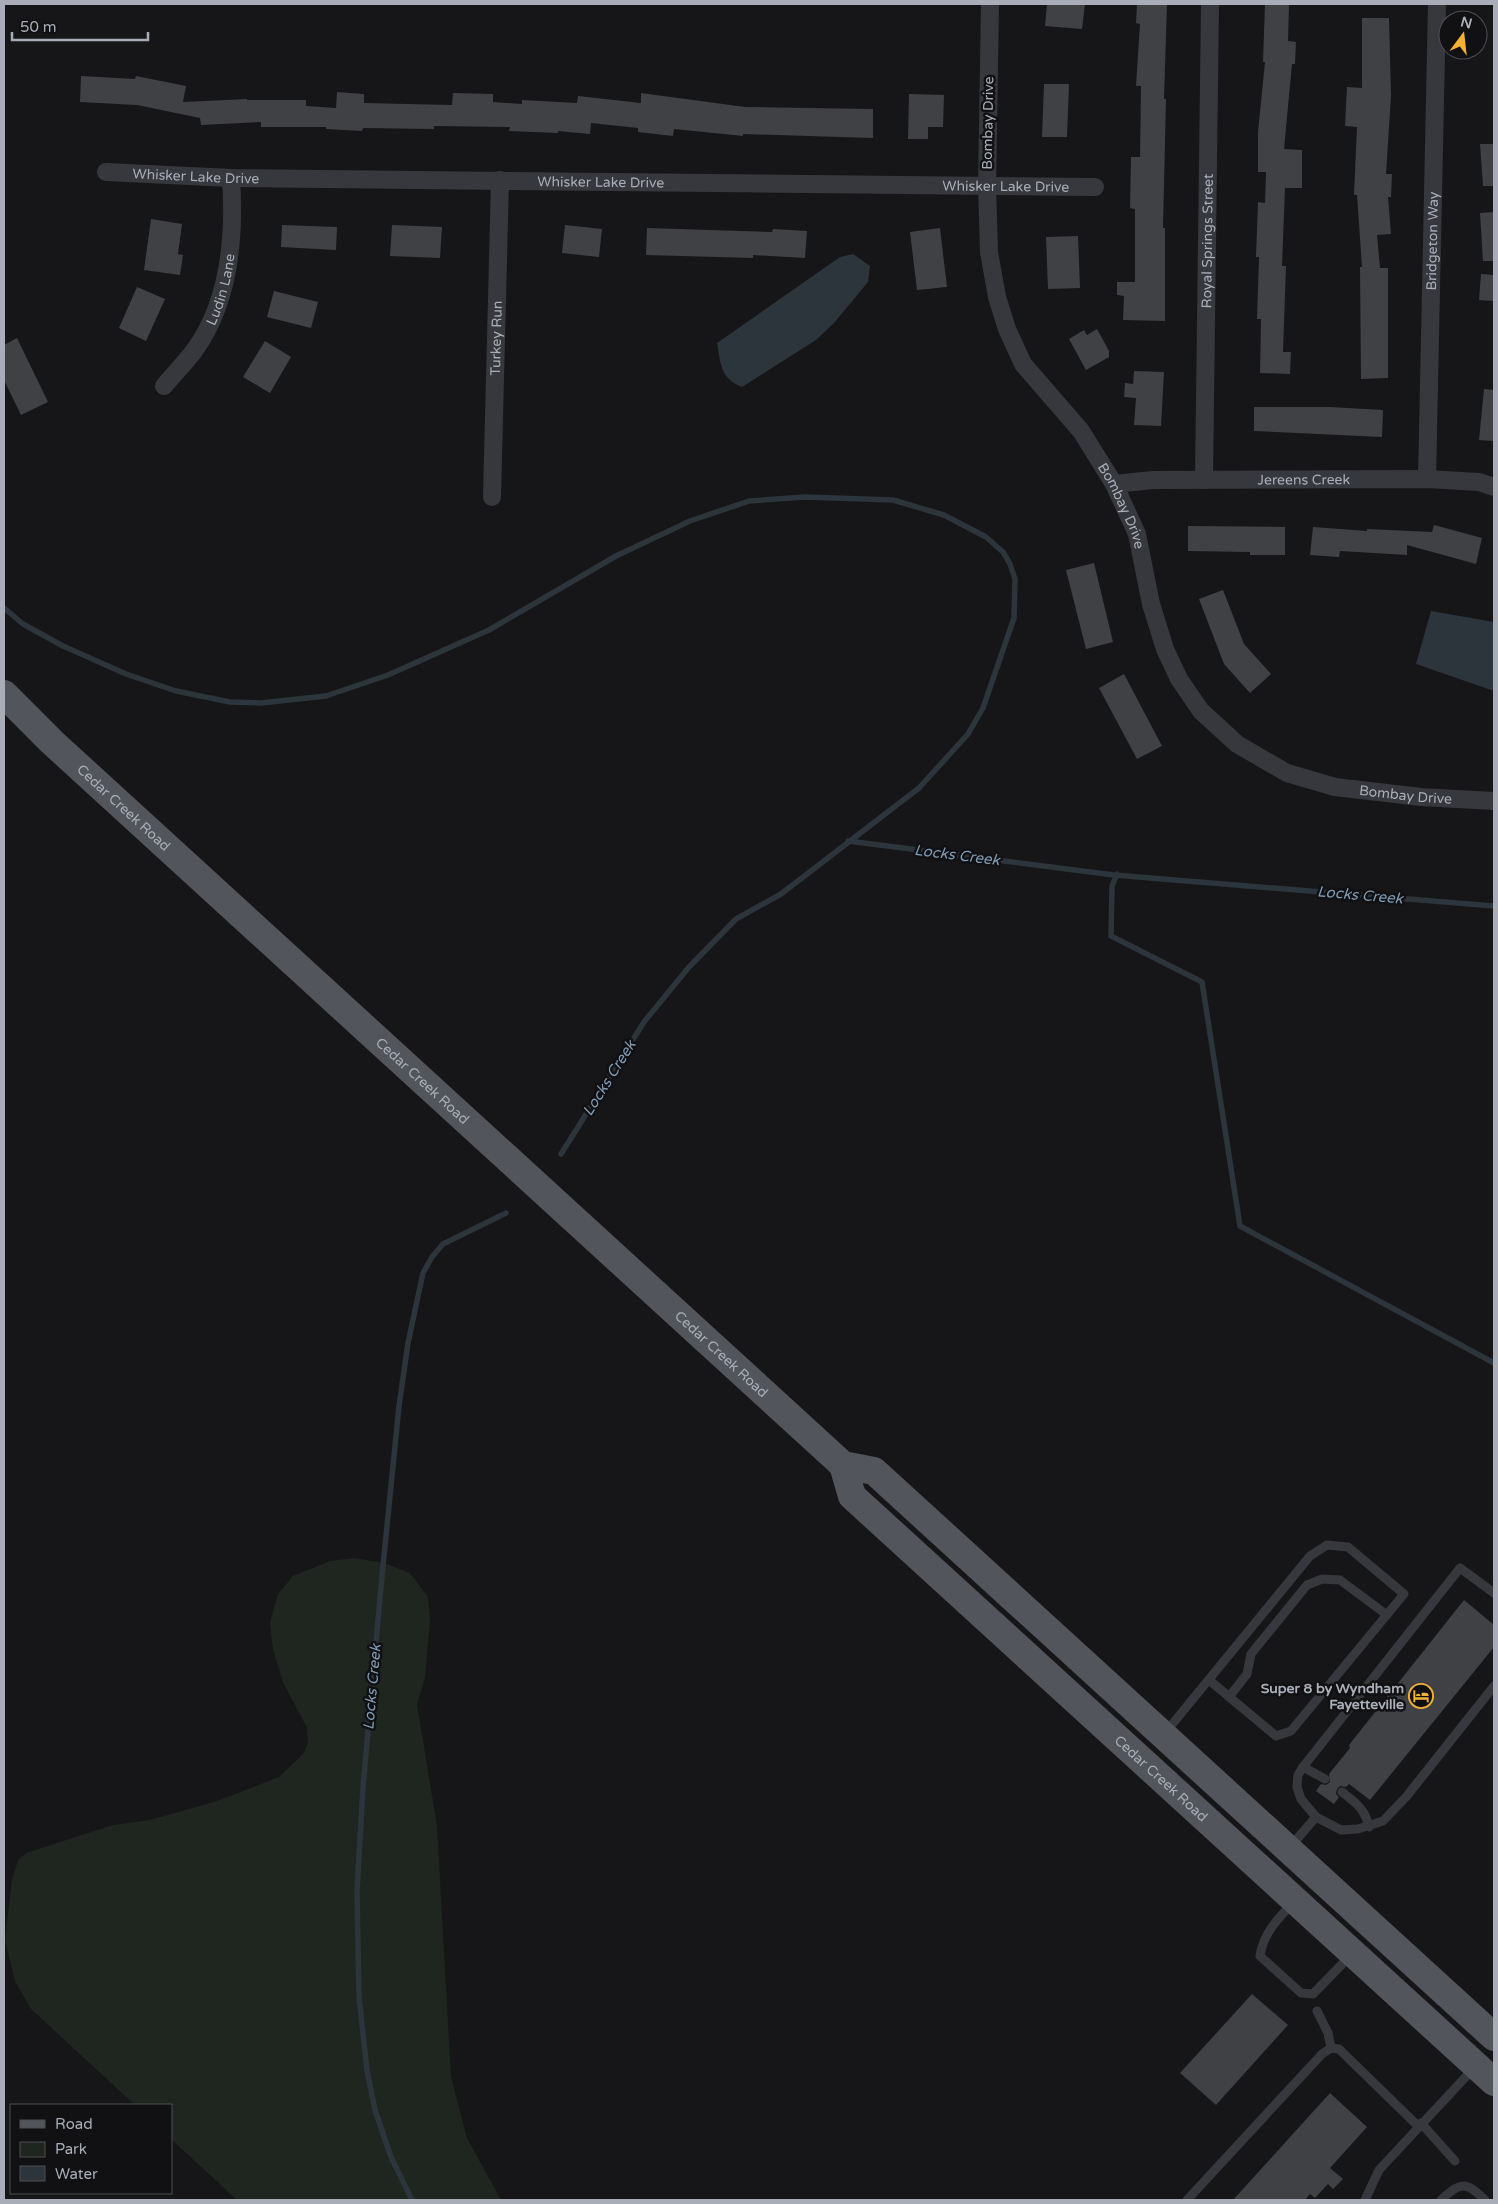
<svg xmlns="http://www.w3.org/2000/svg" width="1498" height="2204" font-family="'Varela Round',sans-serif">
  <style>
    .green { fill: #1e261f }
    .water { fill: #2c353c }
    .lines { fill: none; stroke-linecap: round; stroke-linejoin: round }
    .stream { stroke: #2c353c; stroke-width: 5.5 }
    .building { fill: #404145 }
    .lane { stroke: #37383d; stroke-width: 9 }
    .street { stroke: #37383d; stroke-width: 18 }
    .primary { stroke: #53555c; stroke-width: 28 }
    .labels { text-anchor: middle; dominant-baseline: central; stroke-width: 5; stroke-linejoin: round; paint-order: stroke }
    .street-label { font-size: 14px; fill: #a8adb8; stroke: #111113 }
    .poi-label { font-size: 14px; font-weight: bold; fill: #a8adb8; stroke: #111113; text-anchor: end }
    .water-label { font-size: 15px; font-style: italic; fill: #7f9bb3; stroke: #111113 }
  </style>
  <rect width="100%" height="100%" fill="#161618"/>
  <path class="green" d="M354,1558L384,1563L410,1573L428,1597L430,1620L425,1677L417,1704L437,1826L451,2077L467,2138L501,2200H237L171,2139V2105H135L31,2009L15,1981L5,1940L12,1880L18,1860L26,1853L113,1825L150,1820L217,1801L279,1777L303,1754L308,1743L307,1728L283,1682L273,1650L270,1623L278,1594L293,1576L330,1561Z"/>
  <g class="water">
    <path d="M853,254L870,266L868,282L834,323L816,340L742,387C720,378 721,364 717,343L840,257Z"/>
    <path d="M1431,611L1494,622V691L1416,664Z"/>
  </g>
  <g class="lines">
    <g class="stream">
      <path d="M4,608L23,624L63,646L126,674L176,691L230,702L261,703L326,696L388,675L489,630L616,556L690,521L749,501L805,497L893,500L944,515L986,537L1003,552L1010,564L1015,579L1014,618L983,708L968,734L919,788L781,894L736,919L689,967L644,1022L561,1154"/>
      <path d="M848,841L1114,875L1494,906"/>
      <path d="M1117,874L1112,886L1111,936L1202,982L1240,1226L1494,1363"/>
      <path d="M412,2200L391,2157L375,2110L367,2070L359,1997L357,1892L363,1787L382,1576L399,1406L408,1343L423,1273L432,1257L443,1244L506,1213"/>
    </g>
  </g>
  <g class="building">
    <path d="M1047,4H1085L1082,29L1045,26Z"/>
    <path d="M1137,4H1167L1164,99H1166L1163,228H1165V321L1123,320L1124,296L1117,295V282H1135V209L1130,208L1131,157H1140L1141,86H1136L1140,24L1136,23Z"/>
    <path d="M1265,4H1289L1288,41L1296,42L1295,64H1292L1284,149L1302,150V188H1285L1282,266H1286L1283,352H1291L1290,374L1260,373L1261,319H1257L1259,257H1256L1258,202L1265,203L1266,172H1258V132L1265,62H1263Z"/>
    <path d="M1362,18H1389L1391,96L1386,174H1392L1391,197H1388L1391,234L1377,235L1380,268H1388V378L1361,379L1360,267H1362L1357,195H1354L1357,127L1345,126L1347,87L1362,88Z"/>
    <path d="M81,76L135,79L136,76L186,86L183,102L247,99V100H306V106L336,108L337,92L364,94V103L452,105L453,93L493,94V102L522,104V100L577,103L578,96L641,103V93L745,107L873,109V138L743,134V136L674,129L673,136L638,132V128L591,123L590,134L558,131V133L509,131L510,127L434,126V129L363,128L362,131L326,129V127H261V122L201,125L200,118L137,105L80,102Z"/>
    <path d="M1044,84H1069L1067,137H1042Z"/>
    <path d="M909,94L944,95L943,127H928V139H908Z"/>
    <path d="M1480,144H1494V186H1483Z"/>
    <path d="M1494,212V261H1483L1480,213Z"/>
    <path d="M151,219L182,224L178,254L183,255L180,275L144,270Z"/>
    <path d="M282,225L337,227L336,250L281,247Z"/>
    <path d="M392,225L442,227L440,258L390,256Z"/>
    <path d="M565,225L602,229L599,257L562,253Z"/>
    <path d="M647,228L772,232L773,229L807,231L805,258L753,255V258L646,255Z"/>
    <path d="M940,228L947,287L917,290L910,232Z"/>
    <path d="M1078,236L1080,288L1048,289L1046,237Z"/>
    <path d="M1481,274L1494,275V301L1479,300Z"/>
    <path d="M137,287L165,299L146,341L119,328Z"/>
    <path d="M274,291L318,302L311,328L267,317Z"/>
    <path d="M1097,329L1109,351V357L1086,370L1069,339L1084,330L1087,335Z"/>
    <path d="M17,338L48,402L21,415L4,380V345Z"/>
    <path d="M265,341L291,357L270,393L243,377Z"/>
    <path d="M1134,371L1164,372L1161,426L1134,425L1136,398L1124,397L1125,383L1133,384Z"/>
    <path d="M1484,389L1494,390V441L1479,440Z"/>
    <path d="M1254,407H1330L1383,410L1382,437L1254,431Z"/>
    <path d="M1434,525L1482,538L1476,564L1407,545V555L1340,551L1339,557L1310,555L1313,527L1367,531V529L1432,532Z"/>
    <path d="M1188,526L1285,527V555H1250V552L1188,551Z"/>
    <path d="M1094,563L1113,642L1086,649L1066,570Z"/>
    <path d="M1223,590L1244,644L1271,674L1250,693L1224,664L1199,599Z"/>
    <path d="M1124,674L1162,746L1137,759L1099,688Z"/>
    <path d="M1464,1600L1494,1625V1647L1370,1800L1349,1784L1346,1787L1340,1786L1337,1789L1336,1794L1339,1797L1334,1804L1316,1791L1321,1784L1326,1785L1330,1782L1329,1774L1350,1748L1349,1745Z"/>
    <path d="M1252,1994L1288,2025L1216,2105L1180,2073Z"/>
    <path d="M1330,2093L1367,2127L1330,2168L1343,2179L1333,2189L1328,2184L1315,2198L1310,2194L1305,2200H1233Z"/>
  </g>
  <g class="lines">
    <g class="lane">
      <path d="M1494,1593L1460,1568L1303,1767L1298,1775L1297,1787L1301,1799L1316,1817L1341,1830L1358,1829L1383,1821L1406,1797L1494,1686"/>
      <path d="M1229,1697L1247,1674L1251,1654L1307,1585L1322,1579L1340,1580L1387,1615"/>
      <path d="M1165,1733L1310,1556L1327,1545L1348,1547L1404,1594L1291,1731L1276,1736L1209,1680"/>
      <path d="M1303,1767L1325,1779"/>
      <path d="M1342,1792C1356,1803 1365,1809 1369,1827"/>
      <path d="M1290,1847L1316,1817"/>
      <path d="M1294,1902C1278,1918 1263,1934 1260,1956L1301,1993L1313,1994L1351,1955"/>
      <path d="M1317,2011L1328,2033L1331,2048"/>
      <path d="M1421,2123L1455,2161"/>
      <path d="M1187,2200L1322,2054L1331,2048L1339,2049L1418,2126"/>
      <path d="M1365,2200L1379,2170L1474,2068"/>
      <path d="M1441,2200C1460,2182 1466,2181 1485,2200"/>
    </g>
    <g class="street">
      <path id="s1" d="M990,4L987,186L989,252L997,297L1007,329L1023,364L1081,431L1114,484L1137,534L1151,604L1165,649L1179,679L1201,711L1237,744L1287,773L1335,787L1421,797L1494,801"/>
      <path id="s2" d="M106,172L231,178L1095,187"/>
      <path id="s3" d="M164,386C173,375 185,363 194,351C230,302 235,237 231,178"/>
      <path id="s4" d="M1427,479L1437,4"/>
      <path id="s5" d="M1204,480L1210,4"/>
      <path id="s6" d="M1114,484L1153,480L1427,479L1479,482L1494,487"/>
      <path id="s7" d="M492,497L500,180"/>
    </g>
    <g class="primary">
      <path id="s8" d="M4,694L52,742L843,1465L874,1471L1494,2037"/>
      <path id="s9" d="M843,1465L852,1496L1494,2082"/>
    </g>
  </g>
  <defs>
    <symbol id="hotel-ring" viewBox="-11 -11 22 22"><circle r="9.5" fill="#111113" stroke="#f2b134" stroke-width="1.5"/><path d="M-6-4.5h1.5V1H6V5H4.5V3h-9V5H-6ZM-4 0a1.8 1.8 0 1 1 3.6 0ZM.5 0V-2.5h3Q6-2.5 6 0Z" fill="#f2b134"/></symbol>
  </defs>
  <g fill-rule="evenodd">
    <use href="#hotel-ring" x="1407" y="1682" width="28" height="28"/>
  </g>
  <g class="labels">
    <g class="street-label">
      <text transform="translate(988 123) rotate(-89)">Bombay Drive</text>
      <text stroke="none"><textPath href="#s2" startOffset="90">Whisker Lake Drive</textPath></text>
      <text stroke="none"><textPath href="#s2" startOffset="495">Whisker Lake Drive</textPath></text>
      <text stroke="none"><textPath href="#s2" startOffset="900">Whisker Lake Drive</textPath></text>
      <text stroke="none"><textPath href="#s4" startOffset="238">Bridgeton Way</textPath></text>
      <text stroke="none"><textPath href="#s5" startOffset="239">Royal Springs Street</textPath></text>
      <text stroke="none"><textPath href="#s3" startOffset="114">Ludin Lane</textPath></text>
      <text stroke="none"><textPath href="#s7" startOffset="159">Turkey Run</textPath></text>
      <text stroke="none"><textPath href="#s6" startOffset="190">Jereens Creek</textPath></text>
      <text stroke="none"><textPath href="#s1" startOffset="540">Bombay Drive</textPath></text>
      <text stroke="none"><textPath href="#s1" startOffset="990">Bombay Drive</textPath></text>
      <text stroke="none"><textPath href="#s8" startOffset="165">Cedar Creek Road</textPath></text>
      <text stroke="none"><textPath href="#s8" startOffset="570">Cedar Creek Road</textPath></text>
      <text stroke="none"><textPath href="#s8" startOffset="975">Cedar Creek Road</textPath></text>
      <text stroke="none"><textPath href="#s9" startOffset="451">Cedar Creek Road</textPath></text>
    </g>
    <g class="poi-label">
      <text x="1404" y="1688">Super 8 by Wyndham<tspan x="1404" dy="16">Fayetteville</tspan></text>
    </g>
    <g class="water-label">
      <text transform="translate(957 855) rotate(7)">Locks Creek</text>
      <text transform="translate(1360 895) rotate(5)">Locks Creek</text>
      <text transform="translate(609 1078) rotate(-58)">Locks Creek</text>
      <text transform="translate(372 1687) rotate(-85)">Locks Creek</text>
    </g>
  </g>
  <rect width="1498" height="2204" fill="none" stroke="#a8adb8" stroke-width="10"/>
  <rect x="10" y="2104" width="162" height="90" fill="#111113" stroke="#4d4f55"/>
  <rect x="20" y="2120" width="25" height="8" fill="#53555c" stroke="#4d4f55"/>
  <text x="55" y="2129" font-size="15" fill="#a8adb8">Road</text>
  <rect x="20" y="2142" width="25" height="15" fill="#1e261f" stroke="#4d4f55"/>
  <text x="55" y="2154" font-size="15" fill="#a8adb8">Park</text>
  <rect x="20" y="2166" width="25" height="15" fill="#2c353c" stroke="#4d4f55"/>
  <text x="55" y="2179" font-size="15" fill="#a8adb8">Water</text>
  <g transform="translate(1463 35) rotate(15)"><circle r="24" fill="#111113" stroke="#4d4f55"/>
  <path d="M0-4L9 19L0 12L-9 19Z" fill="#f2b134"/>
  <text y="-8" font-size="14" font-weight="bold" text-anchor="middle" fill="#a8adb8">N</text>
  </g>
  <path d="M12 32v8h136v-8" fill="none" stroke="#a8adb8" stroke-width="2.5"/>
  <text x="20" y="32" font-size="15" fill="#a8adb8" stroke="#111113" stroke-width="4" paint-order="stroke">50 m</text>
</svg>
